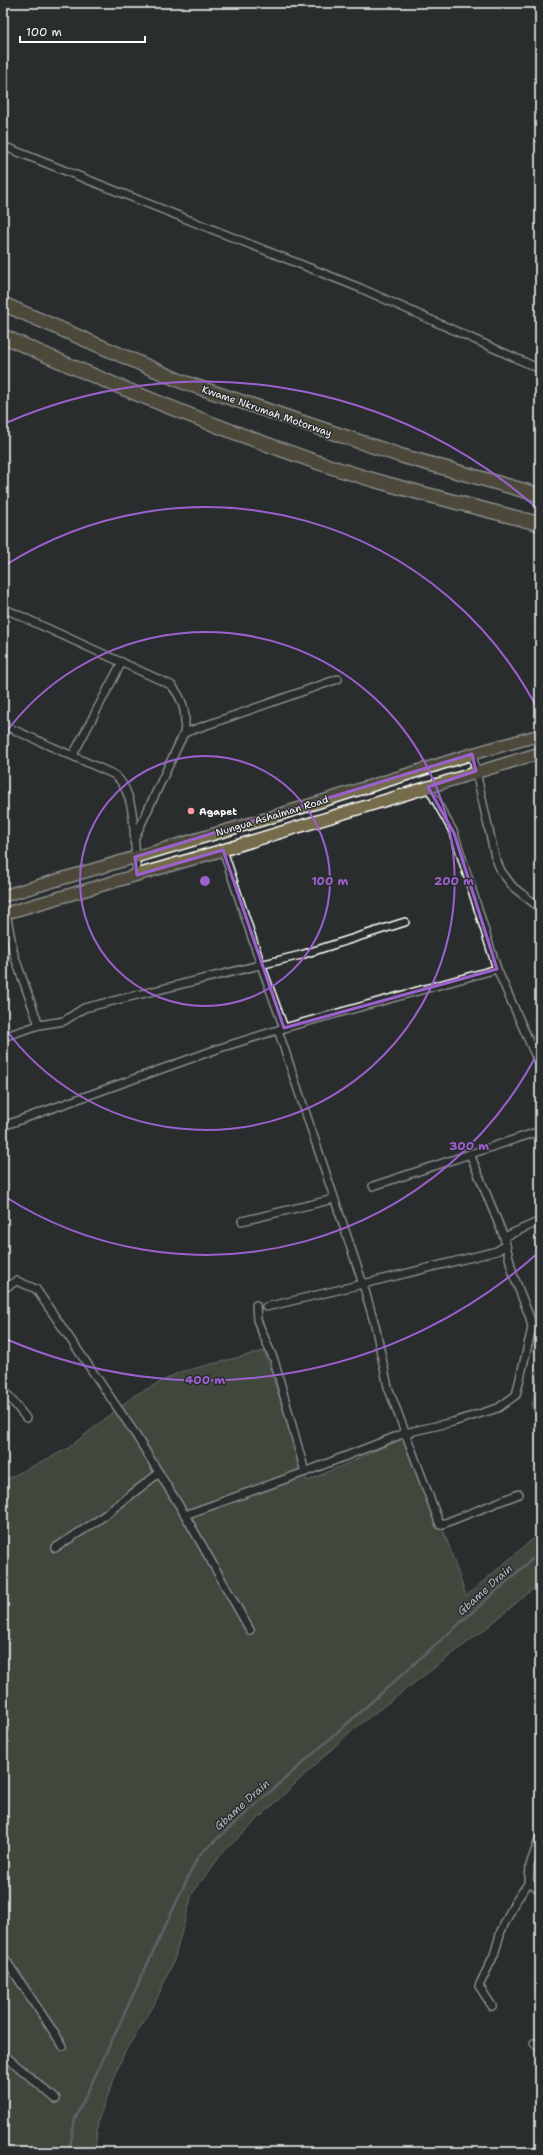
<svg xmlns="http://www.w3.org/2000/svg" width="543" height="2155" font-family="'Shantell Sans',sans-serif">
  <style>
    .green { fill: #5b6851; stroke: #adb4a8 }
    .lines { fill: none; stroke-linecap: round; stroke-linejoin: round }
    .stream { stroke: #98a2ac; stroke-width: 2.5 }
    .street-casing { stroke: #fff; stroke-width: 10 }
    .primary-casing { stroke: #fff; stroke-width: 14 }
    .highway-casing { stroke: #fff; stroke-width: 16 }
    .street { stroke: #2a2d2e; stroke-width: 7 }
    .primary { stroke: #746c4b; stroke-width: 11 }
    .highway { stroke: #746c4b; stroke-width: 13 }
    .marked { fill: none; stroke: #9c61cf; stroke-width: 3; stroke-linejoin: round }
    .ring { fill: none; stroke: #9c61cf; stroke-width: 2 }
    .poi-dot { fill: #ff9aa2; stroke: #2a2d2e; stroke-width: 1.5 }
    .labels { text-anchor: middle; dominant-baseline: central; stroke-width: 3; stroke-linejoin: round; paint-order: stroke }
    .street-label { font-size: 10px; fill: #fff; stroke: #2a2d2e }
    .poi-label { font-size: 10px; font-weight: bold; fill: #fff; stroke: #2a2d2e; text-anchor: start }
    .water-label { font-size: 11px; font-style: italic; fill: #b2b9c1; stroke: #2a2d2e }
    .centre { fill: #9c61cf; stroke: #2a2d2e; stroke-width: 2 }
    .ring-label { font-size: 12px; text-anchor: middle; font-weight: bold; fill: #9c61cf; stroke: #2a2d2e; stroke-width: 3; stroke-linejoin: round; paint-order: stroke }
  </style>
  <rect width="100%" height="100%" fill="#2a2d2e"/>
  <filter id="ink" filterUnits="userSpaceOnUse"><feTurbulence type="fractalNoise" baseFrequency=".025" numOctaves="2"/><feDisplacementMap in="SourceGraphic" scale="8" xChannelSelector="R" yChannelSelector="G"/><feConvolveMatrix kernelMatrix="1 2 1 2 8 2 1 2 1" color-interpolation-filters="sRGB"/></filter>
  <g filter="url(#ink)">
    <g class="green">
      <path d="M264,1351L307,1481L411,1435L466,1596L540,1533V1583L489,1626L351,1731L223,1852L192,1894L174,1960L154,2005L124,2053L98,2121L95,2152H3V1481L67,1449L135,1395L180,1372Z"/>
      <path d="M540,1358V1425L532,1407Z"/>
    </g>
    <g class="lines">
      <path class="stream" d="M69,2152L75,2119L198,1856L540,1552"/>
      <defs>
        <g id="street">
          <path d="M3,146L360,288L540,369"/>
          <path d="M3,608L171,685C184,699 187,715 184,733L136,835"/>
          <path d="M3,725L113,774C139,792 133,847 137,875"/>
          <path d="M184,733L338,679"/>
          <path d="M472,754L495,857L501,871L513,887L540,908"/>
          <path d="M73,755L122,662"/>
          <path d="M223,850L261,965L284,1028"/>
          <path d="M6,913L14,955L39,1025"/>
          <path d="M497,969L540,1066"/>
          <path d="M3,1037L39,1025L64,1021L84,1008L301,955L405,922"/>
          <path d="M3,1126L220,1048L284,1028L497,969L454,833L428,787"/>
          <path d="M373,1186L540,1131"/>
          <path d="M242,1221L334,1199"/>
          <path d="M504,1237L540,1221"/>
          <path d="M506,1245L497,1251L363,1284L375,1325L388,1387L440,1525L519,1494"/>
          <path d="M3,1289L17,1281L36,1289L132,1429L185,1515L305,1472"/>
          <path d="M256,1305L257,1320L274,1360L305,1472L405,1433L453,1422L498,1408L516,1395L532,1328L530,1318L513,1274L504,1237L470,1154"/>
          <path d="M266,1307L363,1284L278,1030"/>
          <path d="M3,1389L26,1418"/>
          <path d="M185,1515L250,1630"/>
          <path d="M55,1548L97,1521L159,1473"/>
          <path d="M540,1837L530,1865L529,1882L540,1890"/>
          <path d="M3,1956L63,2046"/>
          <path d="M492,2006L479,1986L494,1955L501,1931L514,1904L529,1882"/>
          <path d="M534,2043L540,2049"/>
          <path d="M3,2054L56,2099"/>
        </g>
        <g id="primary">
          <path d="M3,896L262,820L472,754L540,735"/>
          <path d="M3,914L223,850L540,753"/>
        </g>
        <g id="highway">
          <path d="M3,304L183,382L402,456L540,495"/>
          <path d="M3,336C103,381 204,423 308,459C384,486 462,503 540,524"/>
        </g>
      </defs>
      <use href="#street" class="street-casing"/>
      <use href="#primary" class="primary-casing"/>
      <use href="#highway" class="highway-casing"/>
      <use href="#street" class="street"/>
      <use href="#primary" class="primary"/>
      <use href="#highway" class="highway"/>
    </g>
  </g>
  <path d="M0 0H543V2155H0ZM472,754L476,771L428,787L454,833L497,969L284,1028L223,850L137,875L135,857Z" fill="#2a2d2e" fill-opacity=".55" fill-rule="evenodd"/>
  <path class="marked" d="M472,754L476,771L428,787L454,833L497,969L284,1028L223,850L137,875L135,857Z"/>
  <g class="ring">
    <circle cx="205" cy="881" r="125"/>
    <path d="M4 735A249 249 0 1 1 4 1027"/>
    <path d="M540 1048A374 374 0 0 1 4 1196M4 566A374 374 0 0 1 540 714"/>
    <path d="M539 1252A499 499 0 0 1 6 1339M6 423A499 499 0 0 1 539 510"/>
  </g>
  <circle class="poi-dot" cx="191" cy="811" r="4"/>
  <g class="labels">
    <g class="street-label">
      <text transform="translate(267 411) rotate(19)">Kwame Nkrumah Motorway</text>
      <text transform="translate(272 816) rotate(-17)">Nungua Ashaiman Road</text>
    </g>
    <g class="poi-label">
      <text x="199" y="811">Agapet</text>
    </g>
    <g class="water-label">
      <text transform="translate(485 1590) rotate(-42)">Gbame Drain</text>
      <text transform="translate(242 1805) rotate(-42)">Gbame Drain</text>
    </g>
  </g>
  <circle cx="205" cy="881" r="6" class="centre"/>
  <g class="ring-label">
    <text x="330" y="885">100 m</text>
    <text x="454" y="885">200 m</text>
    <text x="469" y="1150">300 m</text>
    <text x="205" y="1384">400 m</text>
  </g>
  <rect width="543" height="2155" fill="none" stroke="#2a2d2e" stroke-width="16"/>
  <rect x="8" y="8" width="527" height="2139" fill="none" stroke="#fff" stroke-width="1.5" filter="url(#ink)"/>
  <path d="M20 36v6h125v-6" fill="none" stroke="#ffffff" stroke-width="2"/>
  <text x="26" y="36" font-size="12" fill="#ffffff" stroke="#2a2d2e" stroke-width="3" paint-order="stroke">100 m</text>
</svg>
